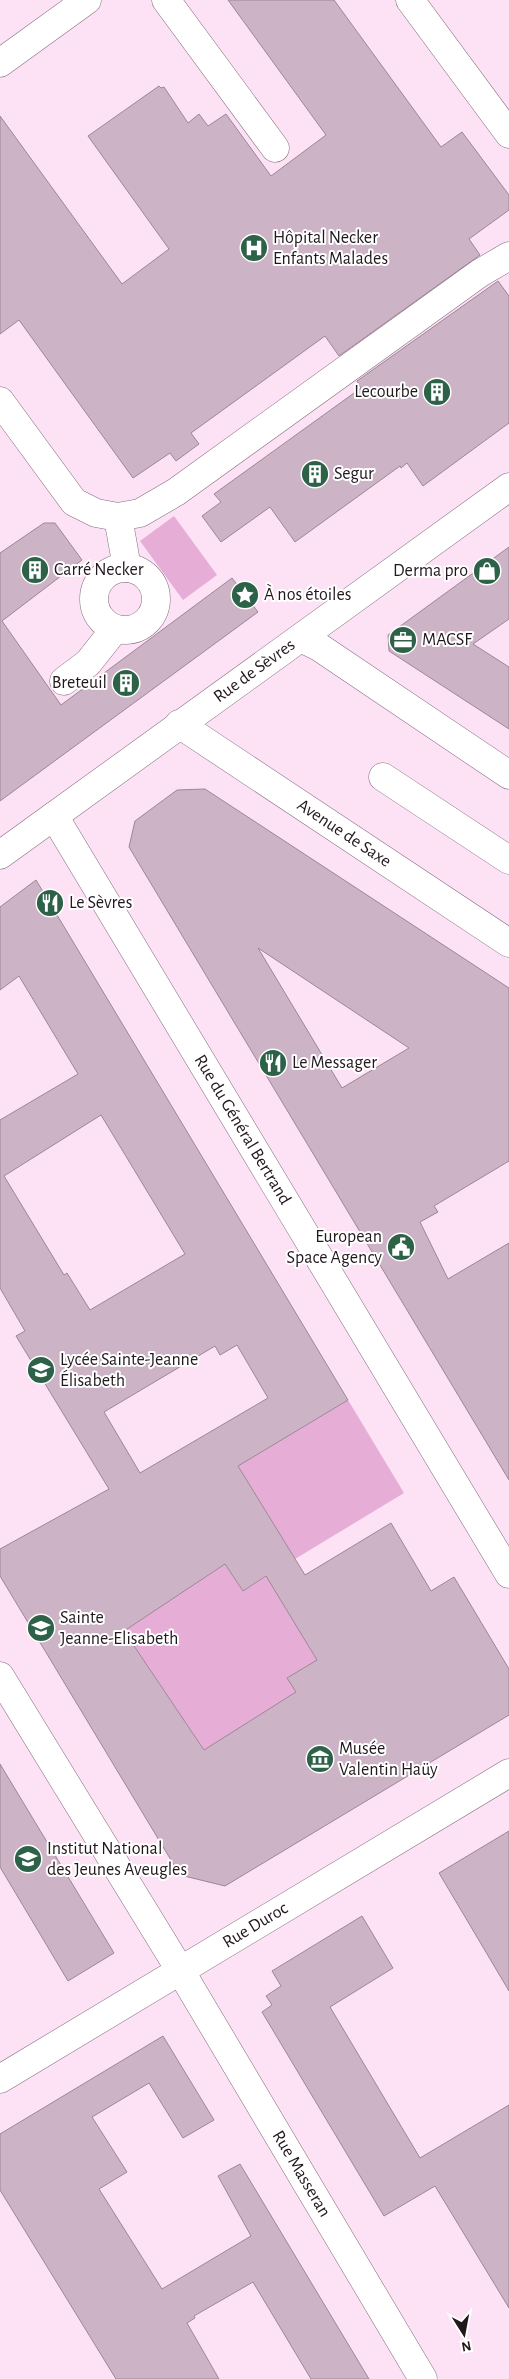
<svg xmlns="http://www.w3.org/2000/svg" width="509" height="2379" font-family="'Alegreya Sans',sans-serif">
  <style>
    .green { fill: #e6add6 }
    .building { fill: #ccb3c5; stroke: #9e8697; fill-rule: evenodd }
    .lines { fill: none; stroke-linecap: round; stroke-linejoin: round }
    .minor-casing { stroke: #846d7d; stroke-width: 29 }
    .major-casing { stroke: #846d7d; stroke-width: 29 }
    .minor { stroke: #fff; stroke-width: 28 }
    .major { stroke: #fff; stroke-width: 28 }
    .labels { text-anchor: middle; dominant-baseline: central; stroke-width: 4; stroke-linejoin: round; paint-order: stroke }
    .poi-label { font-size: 18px; fill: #21181e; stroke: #fff; text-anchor: start }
    .street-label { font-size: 18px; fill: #21181e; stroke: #fff }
  </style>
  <rect width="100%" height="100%" fill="#fde2f5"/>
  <g class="green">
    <path d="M174,516L217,575L183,600L140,541Z"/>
    <path d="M348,1400L404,1493L295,1559L238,1466Z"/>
    <path d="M225,1564L243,1591L267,1576L317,1660L300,1698L251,1720L247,1723L250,1729L207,1754L124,1631Z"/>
  </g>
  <g class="building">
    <path d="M228,0H334L441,147L462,132L509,195V210L469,239L480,255L339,356L325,336L191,433L199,444L176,461L170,453L133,478L19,320L0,334V116L122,284L169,249L88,136L159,86L161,88L164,87L188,123L199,114L208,126L226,114L271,176L326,135Z"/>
    <path d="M498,281L509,296V423L423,486L407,463L401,468L400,466L295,542L270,507L221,542L202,516L221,502L214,494L361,388L357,381Z"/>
    <path d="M44,523H55L82,560L2,621L61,705L232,578L258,612L0,801V553Z"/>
    <path d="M509,547V619L473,644L509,667V729L389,651L388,635Z"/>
    <path d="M205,789L509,988V1161L434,1206L438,1212L420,1222L448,1279L509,1243V1480L129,847L135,821L177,790ZM258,948L409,1048L342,1088Z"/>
    <path d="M36,880L348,1400L238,1466L305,1575L391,1523L431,1591L454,1577L509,1669V1715L225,1886L180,1875L0,1576V1549L109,1489L16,1336L25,1331L0,1288V1120L78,1074L19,976L0,990V907ZM101,1115L185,1254L90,1310L67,1273L64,1275L4,1176ZM237,1345L268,1398L140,1473L104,1412L215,1346L220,1355ZM225,1564L243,1591L266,1576L317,1660L287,1678L296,1692L204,1750L124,1631Z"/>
    <path d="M0,1764L114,1953L68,1981L0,1867Z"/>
    <path d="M509,1831V1991L439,1873Z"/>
    <path d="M362,1916L393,1968L330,2007L420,2158L509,2105V2308L435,2186L384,2216L262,2012L272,2005L266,1996L281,1986L272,1971Z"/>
    <path d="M163,2036L214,2120L183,2138L149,2083L92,2117L127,2172L99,2189L162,2289L251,2236L218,2176L240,2164L369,2379H311L253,2282L194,2316L195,2318L187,2323L219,2379H116L0,2190V2134Z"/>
  </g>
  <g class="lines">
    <defs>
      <g id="minor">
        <path d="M166,0L275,148"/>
        <path d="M410,0L509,134"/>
        <path d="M0,63L87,0"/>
        <path d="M0,401L74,502L96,513L118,517L140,513L176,492L480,273L509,256"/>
        <path d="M118,517L127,568"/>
        <circle cx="125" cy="599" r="31"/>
        <path d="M301,638L319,647L509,775"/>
        <path d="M64,681L88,663L115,629"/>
        <path id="s1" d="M179,724L509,943"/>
        <path d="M383,777L509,860"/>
        <path id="s2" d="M54,816L509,1574"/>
        <path id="s3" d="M0,1676L180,1970L423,2379"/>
        <path id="s4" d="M0,2079L509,1773"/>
      </g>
      <g id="major">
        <path id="s5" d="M0,855L509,487"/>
      </g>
    </defs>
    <use href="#minor" class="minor-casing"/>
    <use href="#major" class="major-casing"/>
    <use href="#minor" class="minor"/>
    <use href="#major" class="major"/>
  </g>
  <defs>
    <symbol id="hospital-disc" viewBox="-11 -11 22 22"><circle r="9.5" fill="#2d6248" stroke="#fff"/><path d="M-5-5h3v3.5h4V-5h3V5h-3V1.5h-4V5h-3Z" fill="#fff"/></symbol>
    <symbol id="building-disc" viewBox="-11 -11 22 22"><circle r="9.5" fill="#2d6248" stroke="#fff"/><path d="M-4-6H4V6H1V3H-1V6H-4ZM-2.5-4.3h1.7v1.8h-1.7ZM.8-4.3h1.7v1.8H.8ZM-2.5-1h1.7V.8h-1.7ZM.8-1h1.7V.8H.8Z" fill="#fff"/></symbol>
    <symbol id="shop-disc" viewBox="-11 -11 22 22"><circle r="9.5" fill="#2d6248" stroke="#fff"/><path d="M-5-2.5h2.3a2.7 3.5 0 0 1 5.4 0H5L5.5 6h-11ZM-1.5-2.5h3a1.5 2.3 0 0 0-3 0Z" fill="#fff"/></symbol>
    <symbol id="sight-disc" viewBox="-11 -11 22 22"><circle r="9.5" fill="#2d6248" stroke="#fff"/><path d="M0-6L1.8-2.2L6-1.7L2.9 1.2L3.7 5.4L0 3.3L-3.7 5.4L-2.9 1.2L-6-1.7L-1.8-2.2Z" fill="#fff"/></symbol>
    <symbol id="office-disc" viewBox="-11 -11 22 22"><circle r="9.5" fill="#2d6248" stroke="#fff"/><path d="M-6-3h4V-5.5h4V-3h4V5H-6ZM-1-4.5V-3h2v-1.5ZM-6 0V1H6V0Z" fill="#fff"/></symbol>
    <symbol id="restaurant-disc" viewBox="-11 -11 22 22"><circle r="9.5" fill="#2d6248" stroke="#fff"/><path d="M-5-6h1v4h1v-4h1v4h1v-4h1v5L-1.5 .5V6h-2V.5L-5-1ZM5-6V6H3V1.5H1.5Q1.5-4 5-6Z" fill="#fff"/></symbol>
    <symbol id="civic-disc" viewBox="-11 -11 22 22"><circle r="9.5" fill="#2d6248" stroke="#fff"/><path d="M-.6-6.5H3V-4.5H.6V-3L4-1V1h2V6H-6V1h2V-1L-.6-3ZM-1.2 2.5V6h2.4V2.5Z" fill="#fff"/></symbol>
    <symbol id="school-disc" viewBox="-11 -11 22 22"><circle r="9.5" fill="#2d6248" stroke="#fff"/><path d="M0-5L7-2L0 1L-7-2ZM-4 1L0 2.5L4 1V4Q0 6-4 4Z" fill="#fff"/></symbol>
    <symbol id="museum-disc" viewBox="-11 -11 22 22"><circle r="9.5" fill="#2d6248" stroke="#fff"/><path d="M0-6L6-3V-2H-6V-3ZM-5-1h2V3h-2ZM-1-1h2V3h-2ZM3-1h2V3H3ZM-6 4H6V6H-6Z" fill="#fff"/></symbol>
  </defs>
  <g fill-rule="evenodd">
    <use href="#hospital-disc" x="238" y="232" width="32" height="32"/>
    <use href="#building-disc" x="421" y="376" width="32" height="32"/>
    <use href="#building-disc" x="299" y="458" width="32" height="32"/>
    <use href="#building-disc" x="19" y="554" width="32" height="32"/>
    <use href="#shop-disc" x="471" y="555" width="32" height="32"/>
    <use href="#sight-disc" x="229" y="579" width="32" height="32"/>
    <use href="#office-disc" x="387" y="624" width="32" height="32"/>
    <use href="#building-disc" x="110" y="667" width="32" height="32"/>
    <use href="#restaurant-disc" x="34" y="887" width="32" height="32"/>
    <use href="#restaurant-disc" x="257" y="1047" width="32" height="32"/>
    <use href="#civic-disc" x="385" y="1231" width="32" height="32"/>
    <use href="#school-disc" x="25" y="1354" width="32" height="32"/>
    <use href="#school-disc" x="25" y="1612" width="32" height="32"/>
    <use href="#museum-disc" x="304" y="1743" width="32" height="32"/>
    <use href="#school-disc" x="12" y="1843" width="32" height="32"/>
  </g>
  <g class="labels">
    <g class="poi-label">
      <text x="273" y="238">Hôpital Necker<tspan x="273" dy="21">Enfants Malades</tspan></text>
      <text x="418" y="392" text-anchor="end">Lecourbe</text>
      <text x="334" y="474">Segur</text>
      <text x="54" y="570">Carré Necker</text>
      <text x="468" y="571" text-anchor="end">Derma pro</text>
      <text x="264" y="595">À nos étoiles</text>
      <text x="422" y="640">MACSF</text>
      <text x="107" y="683" text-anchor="end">Breteuil</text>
      <text x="69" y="903">Le Sèvres</text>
      <text x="292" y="1063">Le Messager</text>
      <text x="382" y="1237" text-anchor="end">European<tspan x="382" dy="21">Space Agency</tspan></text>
      <text x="60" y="1360">Lycée Sainte-Jeanne<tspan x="60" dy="21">Élisabeth</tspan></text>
      <text x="60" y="1618">Sainte<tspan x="60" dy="21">Jeanne-Elisabeth</tspan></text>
      <text x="339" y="1749">Musée<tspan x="339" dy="21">Valentin Haüy</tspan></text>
      <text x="47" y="1849">Institut National<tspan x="47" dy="21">des Jeunes Aveugles</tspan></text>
    </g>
    <g class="street-label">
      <text stroke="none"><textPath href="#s5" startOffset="314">Rue de Sèvres</textPath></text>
      <text stroke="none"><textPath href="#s1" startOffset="198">Avenue de Saxe</textPath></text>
      <text stroke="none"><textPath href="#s2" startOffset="366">Rue du Général Bertrand</textPath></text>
      <text stroke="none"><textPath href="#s4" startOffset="298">Rue Duroc</textPath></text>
      <text stroke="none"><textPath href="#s3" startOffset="582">Rue Masseran</textPath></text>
    </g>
  </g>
  <g transform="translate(464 2334) rotate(169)" stroke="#ffffff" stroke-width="4" paint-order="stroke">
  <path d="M0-4L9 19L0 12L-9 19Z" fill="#21181e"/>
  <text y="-8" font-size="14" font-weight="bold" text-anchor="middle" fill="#21181e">N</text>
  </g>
</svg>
